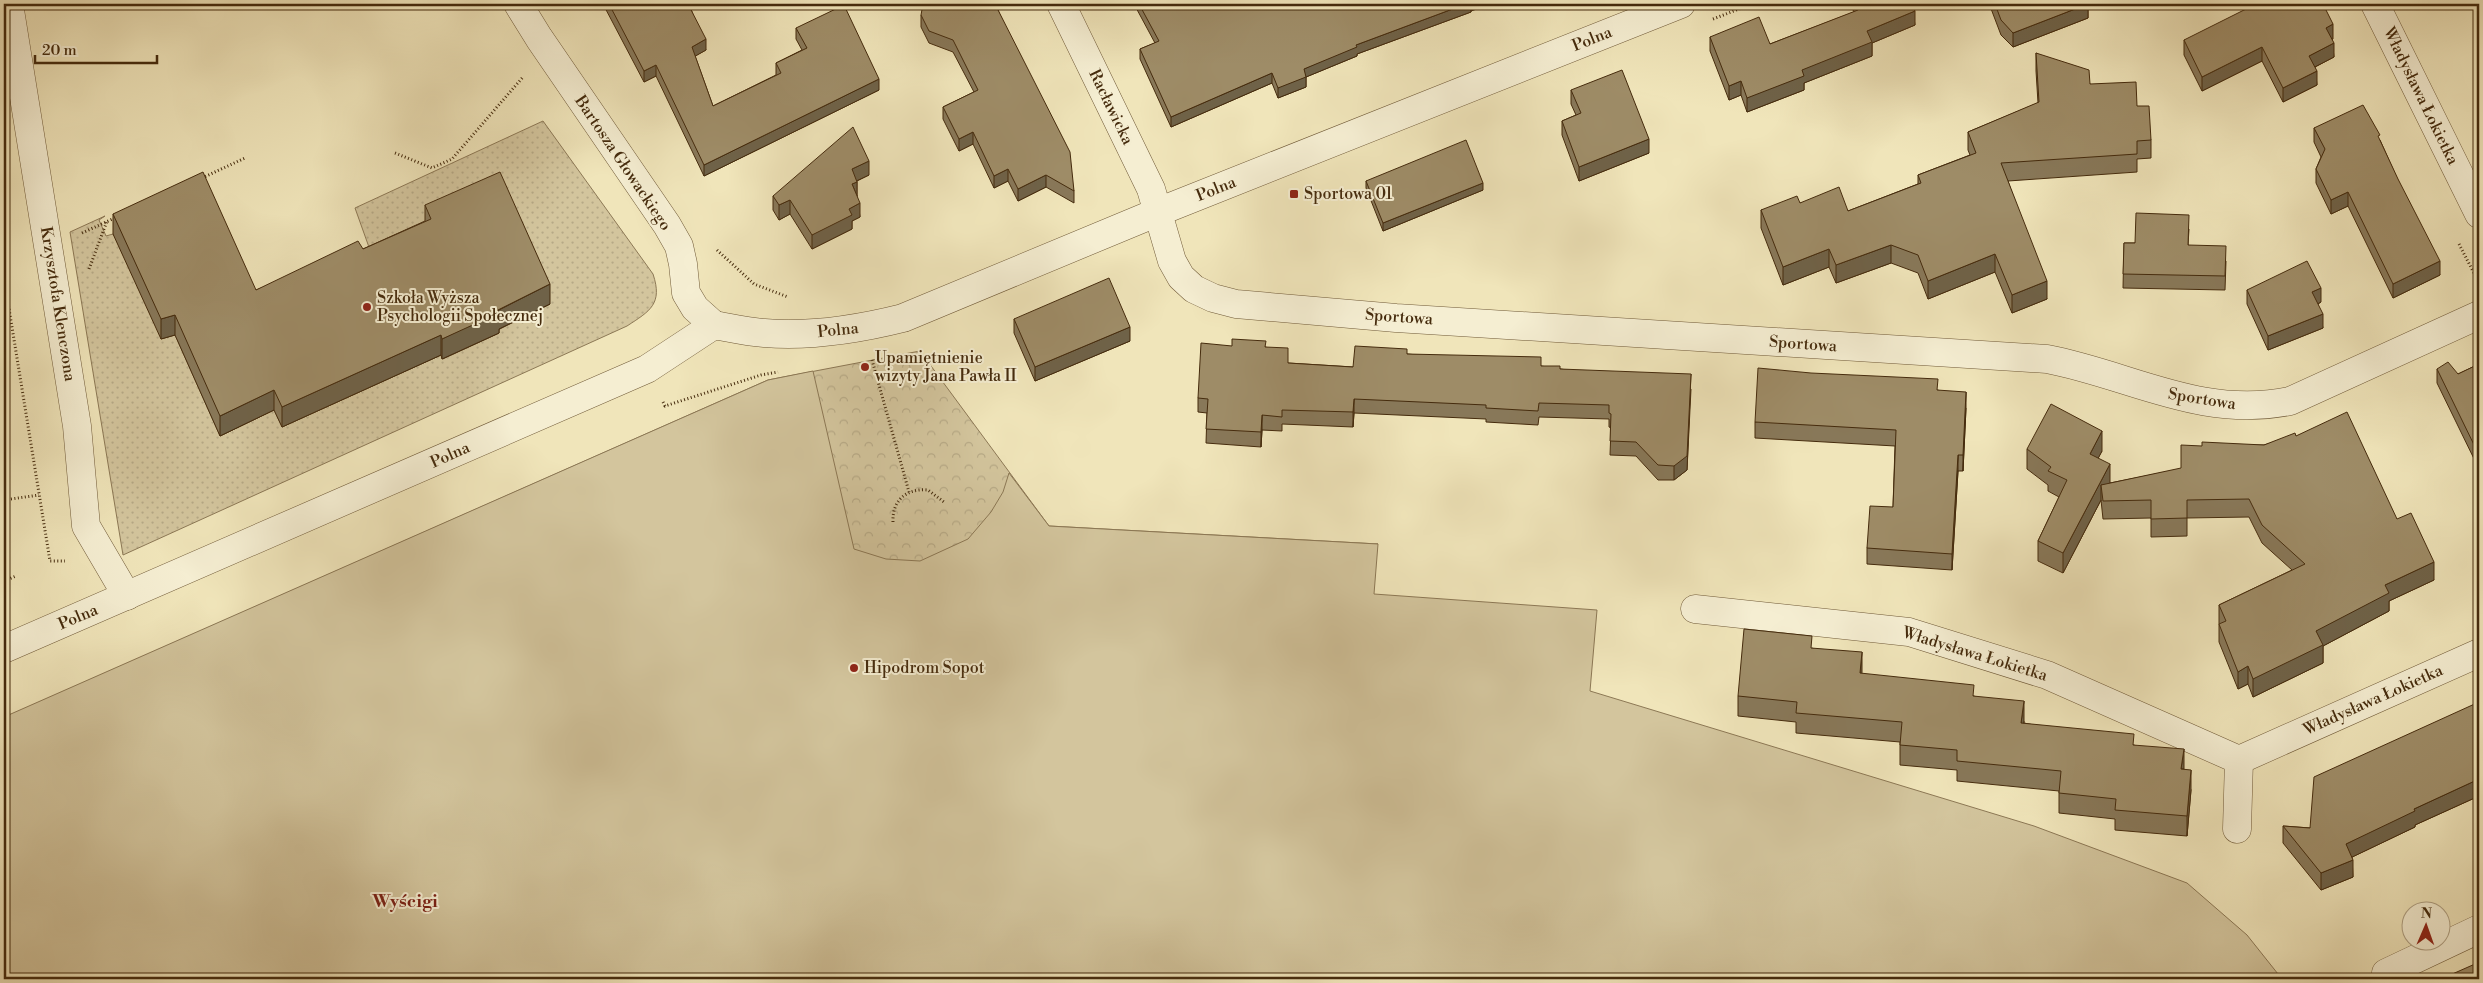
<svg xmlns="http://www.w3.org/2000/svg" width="2483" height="983" font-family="'Libre Bodoni',serif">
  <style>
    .grass { fill: url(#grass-dots); stroke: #8c7855 }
    .forest { fill: url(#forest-crowns); stroke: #8c7855 }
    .pitch { fill: #d3c59d; stroke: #8c7855 }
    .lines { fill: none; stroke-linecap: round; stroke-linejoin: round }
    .minor-casing { stroke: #705a38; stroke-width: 29 }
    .path { stroke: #452b0d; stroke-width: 3; stroke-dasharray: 1 2.5; stroke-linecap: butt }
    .minor { stroke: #f5eed2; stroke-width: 28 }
    .wall { fill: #887859; stroke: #452b0d }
    .shaded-wall { fill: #6f6248; stroke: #452b0d }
    .building { fill: #9e8c67; stroke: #452b0d }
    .poi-dot { fill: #8f2418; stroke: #f5eed2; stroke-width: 2 }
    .labels { text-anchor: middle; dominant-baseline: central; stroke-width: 4; stroke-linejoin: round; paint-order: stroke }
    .street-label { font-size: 16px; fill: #452b0d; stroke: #f5eed2 }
    .poi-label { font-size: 16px; fill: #452b0d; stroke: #f5eed2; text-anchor: start }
    .neighbourhood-label { font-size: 18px; font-weight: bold; fill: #7a1f14; stroke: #f5eed2 }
  </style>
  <defs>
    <pattern id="grass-dots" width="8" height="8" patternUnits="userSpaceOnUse" patternTransform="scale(1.25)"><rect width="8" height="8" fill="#d3c59d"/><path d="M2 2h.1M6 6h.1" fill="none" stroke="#b6a986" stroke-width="1.8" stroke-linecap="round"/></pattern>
    <pattern id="forest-crowns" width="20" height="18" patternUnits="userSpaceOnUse" patternTransform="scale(1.25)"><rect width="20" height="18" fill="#d3c59d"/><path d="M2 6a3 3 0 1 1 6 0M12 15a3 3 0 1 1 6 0" fill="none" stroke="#b6a986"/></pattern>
  </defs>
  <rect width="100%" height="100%" fill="#f0e5ba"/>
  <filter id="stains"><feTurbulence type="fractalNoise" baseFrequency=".004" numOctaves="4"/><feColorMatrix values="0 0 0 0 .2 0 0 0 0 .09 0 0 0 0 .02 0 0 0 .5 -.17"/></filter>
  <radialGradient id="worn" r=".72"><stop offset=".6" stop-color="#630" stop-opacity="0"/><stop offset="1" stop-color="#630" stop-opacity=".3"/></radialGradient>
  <path class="grass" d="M543,121L653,274C663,304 650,311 627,326L123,555L70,232L105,216L99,220L106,236L113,234L175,335L220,436L274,410L282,427L441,355L443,359L495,335L499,333L498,330L550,304L375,264L355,208Z"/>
  <path class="forest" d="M920,351L1049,526L1378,544L4,718L768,380Z"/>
  <path class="pitch" d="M813,371L854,549L886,559L920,561L968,539L991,512L1003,492L1009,473L1049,526L1378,544L1374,594L1597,610L1590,691L2034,826L2187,883L2247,935L2282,979H4V717L768,380Z"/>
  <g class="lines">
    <defs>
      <g id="minor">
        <path d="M9,4L77,426L86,526L127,596"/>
        <path d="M518,4L539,38L667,225L679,246L683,264L686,293L695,308L714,325"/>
        <path d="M1061,4L1151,189L1172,261L1181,277L1194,289L1213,298L1236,304L1396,318L2047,359C2131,375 2200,419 2290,401L2479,315"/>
        <path d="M2375,4L2479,214"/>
        <path d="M1695,609L1909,632L2047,675L2239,760L2237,829"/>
        <path d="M4,649L647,369L714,325C731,328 748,332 764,333C811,337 859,329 903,318L1158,212L1681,4"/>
        <path d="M2239,760L2479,653"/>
        <path d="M2386,973L2479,929"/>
      </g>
    </defs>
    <use href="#minor" class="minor-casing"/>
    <g class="path">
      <path d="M1713,19L1752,4"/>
      <path d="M395,153L432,168L452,159L523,77"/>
      <path d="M202,178L245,158"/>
      <path d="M82,233L117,217"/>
      <path d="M2459,244L2478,281"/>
      <path d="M717,250L754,284L788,297"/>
      <path d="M89,269L107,221"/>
      <path d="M4,278L50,561H65"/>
      <path d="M872,360L909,492"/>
      <path d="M663,402L665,406L761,375L778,372"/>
      <path d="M4,500L39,495"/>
      <path d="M893,522C892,500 907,488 928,490L944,502"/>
      <path d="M4,581L16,576"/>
    </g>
    <use href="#minor" class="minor"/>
  </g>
  <g class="wall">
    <path d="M603,4H700L691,9L706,50L695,56L713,106L776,75V63L802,50L796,39V28L879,90L704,176L656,76L644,82Z"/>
    <path d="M998,4V10L1074,191V203L1046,187L1018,201L1008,181L994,188L973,144L959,151L943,119V107L974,92L953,52L929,43L921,27V15Z"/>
    <path d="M1134,4H1211L1212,8L1271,7L1307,9L1471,4V12L1357,54V56L1306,77V87L1278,98L1272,83L1171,127L1140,59V49L1155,43Z"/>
    <path d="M1850,4H1912L1915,25L1872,43V56L1804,83V90L1747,112L1741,95L1729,100L1710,51V37L1770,44L1854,12Z"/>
    <path d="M1982,4H2088V18L2013,47L2001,35L1990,6L1984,7Z"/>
    <path d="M2332,39L2334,57L2315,67L2317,85L2283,102L2262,61L2202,91L2184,55V40L2333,39Z"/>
    <path d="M2036,53L2090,84L2137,106L2151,140V158L2137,159V172L2008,181L2047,299L2012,313L1995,272L1928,299L1918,273L1891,263L1836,283L1829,267L1783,285L1761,228V210L1800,203L1848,211L1918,184V175L1970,155L1968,150V132L2038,103L2036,71Z"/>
    <path d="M1571,90L1649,153L1579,181L1562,135V121L1576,115L1571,104Z"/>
    <path d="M2314,128L2380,140L2440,275L2393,298L2348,206L2331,214L2316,183V169L2321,157L2314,142Z"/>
    <path d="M869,175L857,181V195L860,217L852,221V229L812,249L790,214L779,220L773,210V196Z"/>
    <path d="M1366,181L1483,190L1383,231L1366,188Z"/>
    <path d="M425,205L550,304L499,329V333L442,359L441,355L282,427L274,410L220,436L175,335L161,339L113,234V214L256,290L363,249L425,221Z"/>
    <path d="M2189,229L2188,245L2226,261L2225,290L2123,288L2124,243H2135Z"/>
    <path d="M2247,290L2321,302L2318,304L2323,328L2268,350L2247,304Z"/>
    <path d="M1014,319L1130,341L1035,381L1014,333Z"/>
    <path d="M1232,346L1266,347L1288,363L1353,367L1407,354L1541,366L1691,389L1687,470L1674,480H1658L1636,456L1610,455L1611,428L1609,427V419L1539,417L1538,425L1486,422V419L1354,413L1353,427L1282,424V431L1262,430L1261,447L1206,443L1207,413L1198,412V398Z"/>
    <path d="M2479,364V469L2437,383V369L2458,374Z"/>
    <path d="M1938,390L1966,408L1963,471H1958L1952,570L1867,564V548L1893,507L1895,446L1755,438V422Z"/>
    <path d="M2296,436L2397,519L2434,580L2389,601V611L2323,646V663L2253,697L2248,684L2238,689L2219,642V605L2292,570L2262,543L2249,517L2187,518V536L2151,537V518L2103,519L2101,500L2063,573L2038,561V541L2059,497L2048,491V485L2027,469V449L2102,451L2098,458L2110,483L2181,469L2202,446L2264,445Z"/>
    <path d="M1812,648L1862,674L1974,696L2024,721V723L2134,745L2184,769L2191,790L2187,836L2115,830V819L2059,813V791L1957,781V770L1900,765V742L1796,733V722L1738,716V696Z"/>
    <path d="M2479,702V796L2415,825V827L2352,857L2353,877L2321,890L2283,843V826L2310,828Z"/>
  </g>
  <g class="shaded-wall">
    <path d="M686,4H700L686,11Z"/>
    <path d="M1466,4H1471V12L1357,54V56L1306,77V87L1278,98V88L1304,69L1356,45Z"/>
    <path d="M1471,4H1491L1471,11Z"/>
    <path d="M1984,4H1990V6L1984,7Z"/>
    <path d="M2088,4V18L2013,47V33Z"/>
    <path d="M1915,11V25L1872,43V56L1804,83V90L1747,112V98L1867,31Z"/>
    <path d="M2333,24V39L2326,42V28Z"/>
    <path d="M706,39V50L692,58V47Z"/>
    <path d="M2334,43V57L2309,70V56Z"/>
    <path d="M2262,47V61L2202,91V77Z"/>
    <path d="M656,65V76L644,82V71Z"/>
    <path d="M2317,71V85L2283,102V88Z"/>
    <path d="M1272,73V83L1171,127V117Z"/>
    <path d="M879,79V90L704,176V165Z"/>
    <path d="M1741,81V95L1729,100V86Z"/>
    <path d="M973,132V144L959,151V139Z"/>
    <path d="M1649,139V153L1579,181V167Z"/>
    <path d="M869,161V175L852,183V169Z"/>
    <path d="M1008,169V181L994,188V176Z"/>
    <path d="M1046,175V187L1018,201V189Z"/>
    <path d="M857,182V196L852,184Z"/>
    <path d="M1483,183V190L1383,231V223Z"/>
    <path d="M2348,192V206L2331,214V200Z"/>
    <path d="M790,200V214L779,220V205Z"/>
    <path d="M860,203V217L852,221V229L812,249V235L849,209Z"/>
    <path d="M1891,245V263L1836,283V265Z"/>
    <path d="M1829,249V267L1783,285V267Z"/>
    <path d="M1995,254V272L1928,299V281Z"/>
    <path d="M2440,261V275L2393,298V284Z"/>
    <path d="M2047,281V299L2012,313V295Z"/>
    <path d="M550,284V304L499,329V333L442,359V339Z"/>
    <path d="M2321,288V302L2312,307V292Z"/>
    <path d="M2323,314V328L2268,350V336Z"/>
    <path d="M175,315V335L161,339V319Z"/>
    <path d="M1130,327V341L1035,381V367Z"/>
    <path d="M441,335V355L282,427V407Z"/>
    <path d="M1691,374L1687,470L1674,480V466Z"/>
    <path d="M274,390V410L220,436V416Z"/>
    <path d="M1966,392V408L1963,471V455Z"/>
    <path d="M1354,399V413L1353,427V412Z"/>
    <path d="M1262,415V430L1261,447V432Z"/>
    <path d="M2102,431V451L2090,474V454Z"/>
    <path d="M1958,455V471L1952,570V554Z"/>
    <path d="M2110,464V484L2101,485V500L2063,573V553Z"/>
    <path d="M2434,562V580L2389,601V611L2323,646V663L2253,697V679L2316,631L2385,585Z"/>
    <path d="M1862,652V672L1860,693V673Z"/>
    <path d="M2248,666V684L2238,689V672Z"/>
    <path d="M2024,701V721L2021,743V723Z"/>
    <path d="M2184,749V769H2181Z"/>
    <path d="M2191,770V790L2187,836V816Z"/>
    <path d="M2479,779V796L2415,825V827L2346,860V844L2414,809Z"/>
    <path d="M2353,860V877L2321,890V873Z"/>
  </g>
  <g class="building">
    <path d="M609,4H688L706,39L692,47L713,106L781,73L776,63L807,48L796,28L844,5L879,79L704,165L656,65L644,71Z"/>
    <path d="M923,4H995L1070,152L1074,191L1046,175L1018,189L1008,169L994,176L973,132L959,139L943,107L978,90L953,40L929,31L921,15Z"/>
    <path d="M1139,4H1211L1212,8L1222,4H1269L1271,7L1282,4H1305L1307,9L1322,4H1466L1356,45L1357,47L1304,69L1306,77L1278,88L1272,73L1171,117L1140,49L1159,41Z"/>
    <path d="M1856,4H1912L1915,11L1867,31L1872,42L1802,70L1804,76L1747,98L1741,81L1729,86L1710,37L1759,17L1770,44L1858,10Z"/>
    <path d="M1995,4H2088L2013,33L2001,20Z"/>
    <path d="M2256,4H2323L2333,24L2326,28L2334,43L2309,56L2317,71L2283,88L2262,47L2202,77L2184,40Z"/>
    <path d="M2036,53L2089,70L2090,84L2136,82L2137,106H2149L2151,140L2137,141V154L2001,163L2047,281L2012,295L1995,254L1928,281L1918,255L1891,245L1836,265L1829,249L1783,267L1761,210L1797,196L1800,203L1839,187L1848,211L1921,183L1918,175L1976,153L1968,132L2039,102Z"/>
    <path d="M1622,70L1649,139L1579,167L1562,121L1581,113L1571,90Z"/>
    <path d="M2363,105L2380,135L2378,136L2398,179L2440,261L2393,284L2348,192L2331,200L2316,169L2325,149L2314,128Z"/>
    <path d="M853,127L869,161L852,169L857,182L852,184L860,203L849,209L852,215L812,235L790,200L779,205L773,196Z"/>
    <path d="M1466,140L1483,183L1383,223L1366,181Z"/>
    <path d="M203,172L256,290L358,241L363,249L431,219L425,205L500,172L550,284L498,310L499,313L442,339L441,335L282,407L274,390L220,416L175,315L161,319L113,214Z"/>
    <path d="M2136,213L2189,215L2188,245L2226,246L2225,276L2123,274L2124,243H2135Z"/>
    <path d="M2307,261L2321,288L2312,292L2323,314L2268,336L2247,290Z"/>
    <path d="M1109,278L1130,327L1035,367L1014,319Z"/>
    <path d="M1232,339L1266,341L1265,347L1288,348V363L1353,367L1355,346L1407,349V354L1541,357V366H1560V369L1691,374L1687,456L1674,466L1658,465L1636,442L1610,441L1611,414L1609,413V405L1539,403L1538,411L1486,408V405L1354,399L1353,412L1282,410V417L1262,415L1261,432L1206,429L1208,399L1198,398L1201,343L1232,346Z"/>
    <path d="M2448,362L2458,374L2479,364V455L2437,369Z"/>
    <path d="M1758,368L1811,373L1938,379L1937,390L1966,392L1963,455H1958L1952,554L1867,548L1870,506L1893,507L1896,430L1755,422Z"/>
    <path d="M2051,404L2102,431L2090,454L2110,464L2063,553L2038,541L2067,480L2048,471L2051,467L2027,449Z"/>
    <path d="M2347,412L2397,519L2411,513L2434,562L2385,585L2389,593L2316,631L2323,645L2253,679L2248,666L2238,672L2219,624L2226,621L2219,605L2305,564L2262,525L2249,499L2187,500V518L2151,519V500L2103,501L2101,485L2181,468V445L2202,446V442L2264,445L2295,433L2296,436Z"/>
    <path d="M1744,629L1812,636L1811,648L1862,652L1860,673L1974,685L1973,696L2024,701L2021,723L2134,734L2133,745L2184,749L2181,769L2191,770L2187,816L2115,810L2116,799L2059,793L2061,771L1957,761V750L1900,745L1902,722L1796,713L1797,702L1738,696Z"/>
    <path d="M2479,702V779L2414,809L2415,811L2346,844L2353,860L2321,873L2283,826L2310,828L2314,777Z"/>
    <path d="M2475,964L2479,973V979H2441Z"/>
  </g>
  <g class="poi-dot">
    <rect x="1289" y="189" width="10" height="10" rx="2.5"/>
    <circle cx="367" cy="307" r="5"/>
    <circle cx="865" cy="367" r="5"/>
    <circle cx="854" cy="668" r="5"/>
  </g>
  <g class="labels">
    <g class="street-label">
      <text transform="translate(1592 39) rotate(-22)">Polna</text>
      <text transform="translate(2421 96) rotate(64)">Władysława Łokietka</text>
      <text transform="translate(1111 107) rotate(64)">Racławicka</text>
      <text transform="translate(623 163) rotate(56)">Bartosza Głowackiego</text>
      <text transform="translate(1216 189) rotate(-22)">Polna</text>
      <text transform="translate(58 304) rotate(81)">Krzysztofa Klenczona</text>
      <text transform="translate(1399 317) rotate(4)">Sportowa</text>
      <text transform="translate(838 330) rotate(-6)">Polna</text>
      <text transform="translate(1803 344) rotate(4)">Sportowa</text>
      <text transform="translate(2202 399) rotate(9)">Sportowa</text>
      <text transform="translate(450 455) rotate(-24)">Polna</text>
      <text transform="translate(78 617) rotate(-23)">Polna</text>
      <text transform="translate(1975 654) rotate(17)">Władysława Łokietka</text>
      <text transform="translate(2373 700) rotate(-24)">Władysława Łokietka</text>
    </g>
    <g class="poi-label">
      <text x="1304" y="194">Sportowa 01</text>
      <text x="377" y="298">Szkoła Wyższa<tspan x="377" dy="18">Psychologii Społecznej</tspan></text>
      <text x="875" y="358">Upamiętnienie<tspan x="875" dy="18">wizyty Jana Pawła II</tspan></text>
      <text x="864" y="668">Hipodrom Sopot</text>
    </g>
    <g class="neighbourhood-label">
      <text x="405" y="901">Wyścigi</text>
    </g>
  </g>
  <rect width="2483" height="983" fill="none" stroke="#f0e5ba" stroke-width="20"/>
  <rect x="5" y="5" width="2473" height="973" fill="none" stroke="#452b0d" stroke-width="2.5"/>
  <rect x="10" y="10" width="2463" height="963" fill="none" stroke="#452b0d"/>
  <g transform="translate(2426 926) rotate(2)"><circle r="24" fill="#f5eed2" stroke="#afa083"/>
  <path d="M0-4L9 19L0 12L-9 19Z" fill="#8f2418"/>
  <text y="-8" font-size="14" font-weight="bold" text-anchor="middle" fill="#452b0d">N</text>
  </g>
  <path d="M35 55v8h122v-8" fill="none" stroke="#452b0d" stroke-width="2.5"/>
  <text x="42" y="55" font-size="15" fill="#452b0d" stroke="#f5eed2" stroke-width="4" paint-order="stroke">20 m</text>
  <rect width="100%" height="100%" filter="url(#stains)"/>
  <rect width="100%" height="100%" fill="url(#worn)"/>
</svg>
